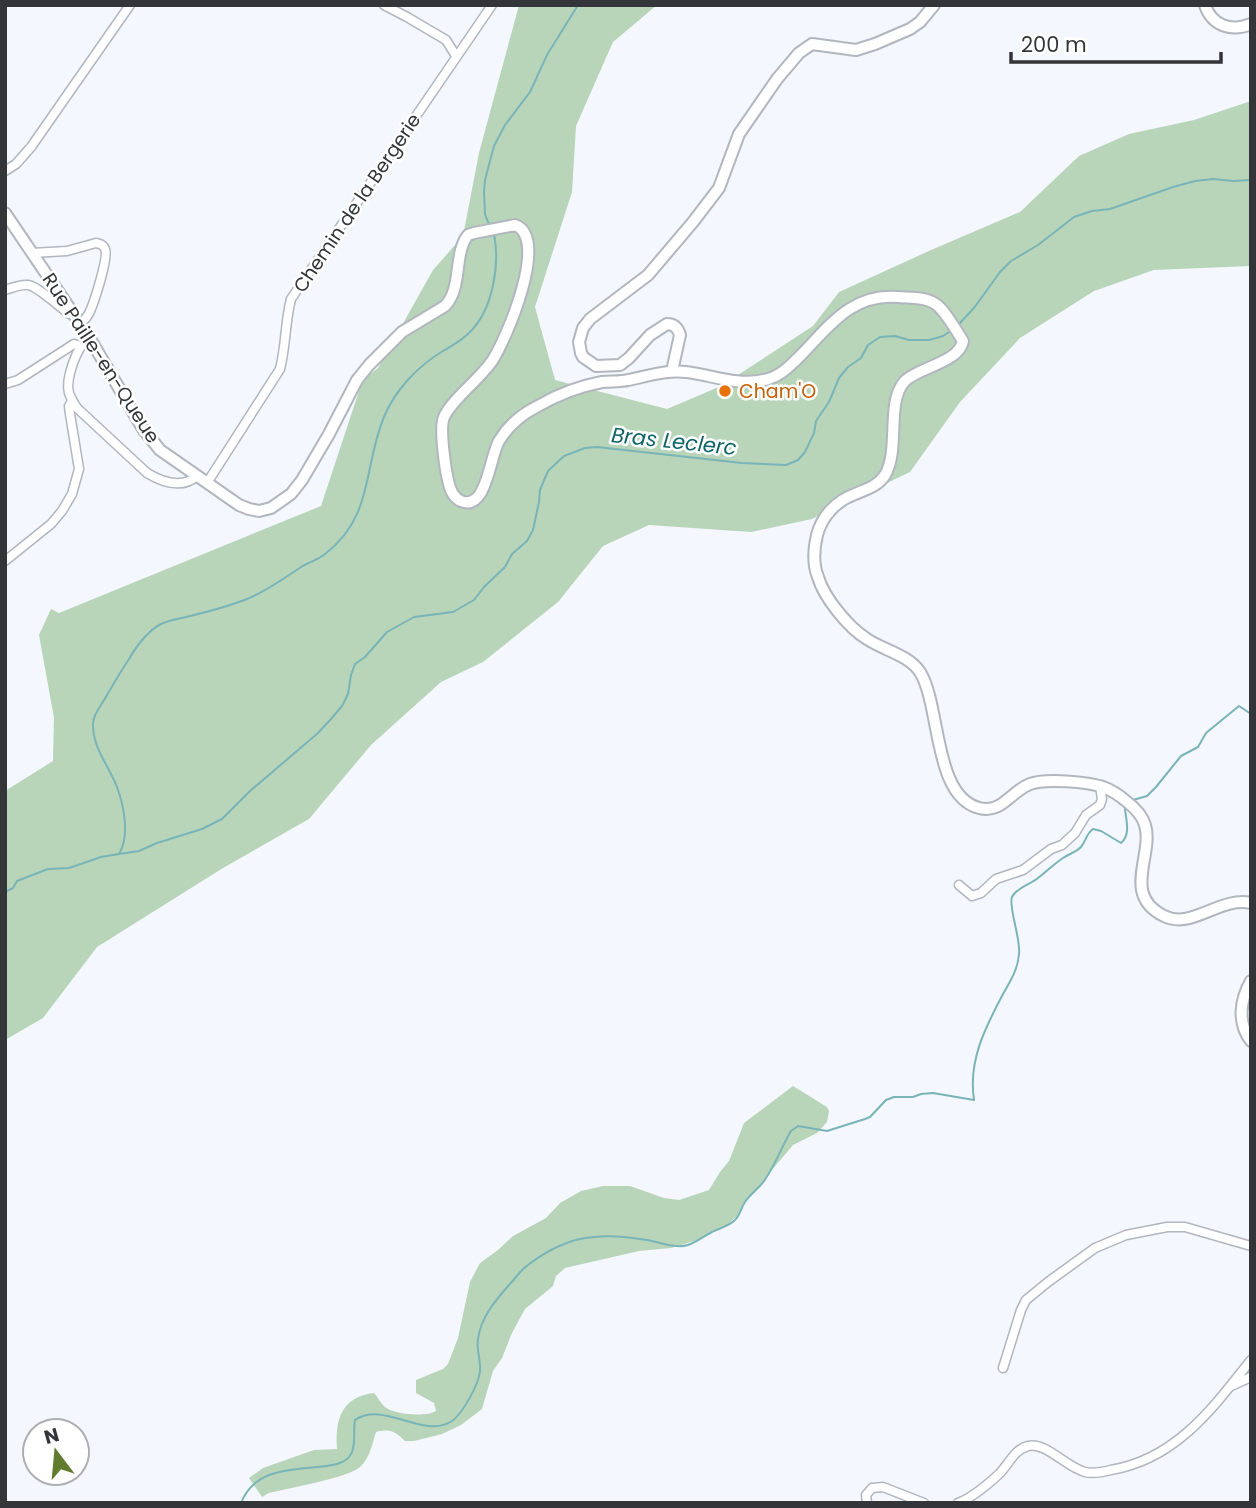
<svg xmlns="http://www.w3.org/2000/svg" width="1256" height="1508" font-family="Poppins,sans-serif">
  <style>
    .green { fill: #b8d5b9 }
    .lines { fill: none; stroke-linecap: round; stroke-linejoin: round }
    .stream { stroke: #78b4b8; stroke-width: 2 }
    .minor-casing { stroke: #b1b6bf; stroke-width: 11 }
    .secondary-casing { stroke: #b1b6bf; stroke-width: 14 }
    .minor { stroke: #fff; stroke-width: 8 }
    .secondary { stroke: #fff; stroke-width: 10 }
    .food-dot { fill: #e8710a; stroke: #fff; stroke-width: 2.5 }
    .labels { text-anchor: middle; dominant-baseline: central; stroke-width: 5; stroke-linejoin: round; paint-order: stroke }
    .street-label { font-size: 19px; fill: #333539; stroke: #fff }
    .food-label { font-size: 19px; fill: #c56008; stroke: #fff; text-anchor: start }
    .water-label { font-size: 21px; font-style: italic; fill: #0e6368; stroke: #fff }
  </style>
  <rect width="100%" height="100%" fill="#f4f7fd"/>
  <g class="green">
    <path d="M519,5H657L613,42L576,126L572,192L535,307L555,380L667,409L721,386L813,326L839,292L931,250L1020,212L1079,156L1129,134L1194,120L1251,101V266L1154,270L1094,291L1020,338L960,402L910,472L812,519L751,532L649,525L603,546L558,602L483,662L441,682L371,745L309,819L223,868L97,947L43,1018L5,1040V791L53,761L54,718L39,635L51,609L59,613L321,506L359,391L353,387L378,368L433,270L463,236L479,153Z"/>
    <path d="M793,1086L827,1107L829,1111L827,1122L817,1133L793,1145L745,1202L736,1217L725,1227L712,1231L701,1239L671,1248L639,1251L565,1268L556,1276L553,1286L525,1309L512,1333L502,1358L493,1371L482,1409L461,1425L442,1434L414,1441H405C396,1432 390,1428 376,1432C372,1444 370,1458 360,1467C348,1478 288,1488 269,1493L262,1497L249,1478L263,1468L314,1450L337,1449C335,1420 341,1397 374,1393C378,1397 381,1404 385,1407C395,1415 426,1417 436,1411L434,1403L416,1393V1380L443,1369L448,1364L458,1338L470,1282L480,1263L498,1250L513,1236L546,1218L560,1203L581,1191L603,1186H630L664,1198L679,1200L709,1190L720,1172L729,1161L744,1123Z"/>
  </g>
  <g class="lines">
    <g class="stream">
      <path d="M491,226L488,222L485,214L484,191L485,180L494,146L505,125L530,92L547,55L578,5"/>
      <path d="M959,324L974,308L1000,272L1011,261L1038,245L1074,217L1092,211L1110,209L1173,187L1195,181L1213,179L1233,181L1251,180"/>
      <path d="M1133,800L1147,796L1156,787L1181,756L1198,747L1206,733L1239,706L1251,714"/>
      <path d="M119,854L139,851L157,843L202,829L222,819L250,791L318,733L331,719L342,706L348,694L351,675L355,664L365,657L387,632L414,617L453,612L474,600L484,587L505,567L512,554L527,541L533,530L539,502L540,490L548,471L564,456L585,448L597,447L742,463L786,465L798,460L805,452L814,433L816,421L829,402L839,378L848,367L861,358L868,345L880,337L895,336L909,340H929L943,336L952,330"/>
      <path d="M5,892L13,888L17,881L48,869L69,868L101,857L119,854C130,836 124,806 117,787C109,766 92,747 93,723C94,712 102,705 107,695C114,683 121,671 129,659C136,647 148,631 161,624C169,620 178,619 186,617C207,612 227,607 247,599C267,591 283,579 301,567C309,562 318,560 325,554C374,517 363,467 384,417C395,390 418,366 443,351C453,345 461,341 469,333C493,310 500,265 494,234"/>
      <path d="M241,1503C262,1449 341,1482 352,1452C356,1442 353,1430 355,1420C383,1400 424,1440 452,1421C463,1413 479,1384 480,1371C481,1360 476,1349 478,1339C481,1317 495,1301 509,1285C514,1280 518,1274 523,1269C563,1236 597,1231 647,1240C659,1242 676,1249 688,1245C697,1242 704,1236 712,1232C719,1228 728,1227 735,1220C740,1215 741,1208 745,1202C751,1193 761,1187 766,1178C776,1163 782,1146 791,1131L798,1126L827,1131L865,1119L870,1117L886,1100L894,1097H913L921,1094L933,1093L974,1100C968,1061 985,1028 1003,994C1010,982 1018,969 1019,954C1021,939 1008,906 1012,897C1016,888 1031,884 1038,878C1046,872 1054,864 1063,858C1069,854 1076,852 1081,847C1086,841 1086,834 1093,829L1101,831L1121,843C1131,835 1126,820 1125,809L1126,806"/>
    </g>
    <defs>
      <g id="minor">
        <path d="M384,5L407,17L446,40L456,56"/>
        <path d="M5,171L16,164L31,147L130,5"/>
        <path d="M32,253L67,251L96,243C100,244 103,244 105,249C109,257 93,307 88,315C86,319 83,321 80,324"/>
        <path d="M5,290C12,288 20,284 28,285C37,286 60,307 69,314H72"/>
        <path d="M89,337C77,346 65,379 69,393C71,399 74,403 77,408L147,473C162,482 182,489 197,476"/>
        <path d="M5,384L18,380L74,344L80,346"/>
        <path d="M207,483L280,369C286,346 285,322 291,299L492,5"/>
        <path d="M5,561L51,524L62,511L72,494L79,469L70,414L69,406L72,401"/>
        <path d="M959,885L972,896L981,893L996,879L1023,870L1051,849L1062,845L1075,833L1086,815L1100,805L1102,799L1100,786"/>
        <path d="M1003,1368L1021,1310L1026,1300L1048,1282L1095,1248L1126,1235L1167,1227H1185L1251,1246"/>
        <path d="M1231,1386L1251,1377"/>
        <path d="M867,1503L866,1495L872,1488L883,1487L924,1503"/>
        <path d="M958,1503C972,1498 987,1485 998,1475C1008,1466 1014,1449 1028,1446C1045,1441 1067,1468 1085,1472C1093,1474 1103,1472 1111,1470C1176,1459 1212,1409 1251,1360"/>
      </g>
      <g id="secondary">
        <path d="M1205,5C1212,26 1231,32 1251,24"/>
        <path d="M5,213L89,337L143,429L160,450L239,505L249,509L259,511L271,508L291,494L302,480L329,434L357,380L369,365L402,332L445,306C463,287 453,254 468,235L474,233L515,225C550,238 506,340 492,361C480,379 452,399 444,417C439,428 446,484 453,494C455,497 458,500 461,501C487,512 490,455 499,441C508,426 522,414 538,406C557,395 581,386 602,382C611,381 620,382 628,380C648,376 665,370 686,372C712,375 737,386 764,380C780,377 791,365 802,354C831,324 853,293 898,297C909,298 925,297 934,303C945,309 956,331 963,341C959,363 918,367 904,382C886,403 900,450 885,475C878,486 867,489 855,494C836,501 822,516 817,535C814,548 813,565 818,577C824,598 849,628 867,639C883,650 909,655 920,672C941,706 933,796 979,808C1002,814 1011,791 1030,784C1045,778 1088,782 1103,787C1111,790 1119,795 1126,801C1134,807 1142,815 1145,825C1154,855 1121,895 1164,916C1192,930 1220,896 1251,903"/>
        <path d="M672,371L680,335C678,328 674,324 667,324L650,335L629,358L620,365L596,366L583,357L581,353L579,342L583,328L590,319L648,275L693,222L719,188L739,134L777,79L799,53L812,44L856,50L875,44L910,29L920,22L934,5"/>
        <path d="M1251,981C1240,1000 1237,1023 1251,1041"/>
      </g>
    </defs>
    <use href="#minor" class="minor-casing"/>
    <use href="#secondary" class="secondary-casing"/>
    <use href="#minor" class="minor"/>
    <use href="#secondary" class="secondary"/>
  </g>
  <circle class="food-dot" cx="725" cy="391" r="7"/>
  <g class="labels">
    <g class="street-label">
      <text transform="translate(357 203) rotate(-56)">Chemin de la Bergerie</text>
      <text transform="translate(101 358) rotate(57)">Rue Paille-en-Queue</text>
    </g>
    <g class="food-label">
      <text x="739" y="391">Cham'O</text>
    </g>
    <g class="water-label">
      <text transform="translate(674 441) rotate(6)">Bras Leclerc</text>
    </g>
  </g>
  <rect width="1256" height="1508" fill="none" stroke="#333539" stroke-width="14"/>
  <g transform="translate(56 1452) rotate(344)"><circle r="33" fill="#ffffff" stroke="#adaeb0" stroke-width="2"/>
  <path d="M0-5L12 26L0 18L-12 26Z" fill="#617b2f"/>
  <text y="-10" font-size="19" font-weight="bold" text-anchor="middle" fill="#333539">N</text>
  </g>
  <path d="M1011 52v10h210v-10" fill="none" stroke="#333539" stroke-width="3.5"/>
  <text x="1021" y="52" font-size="21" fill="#333539" stroke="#ffffff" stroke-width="5" paint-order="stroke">200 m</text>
</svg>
